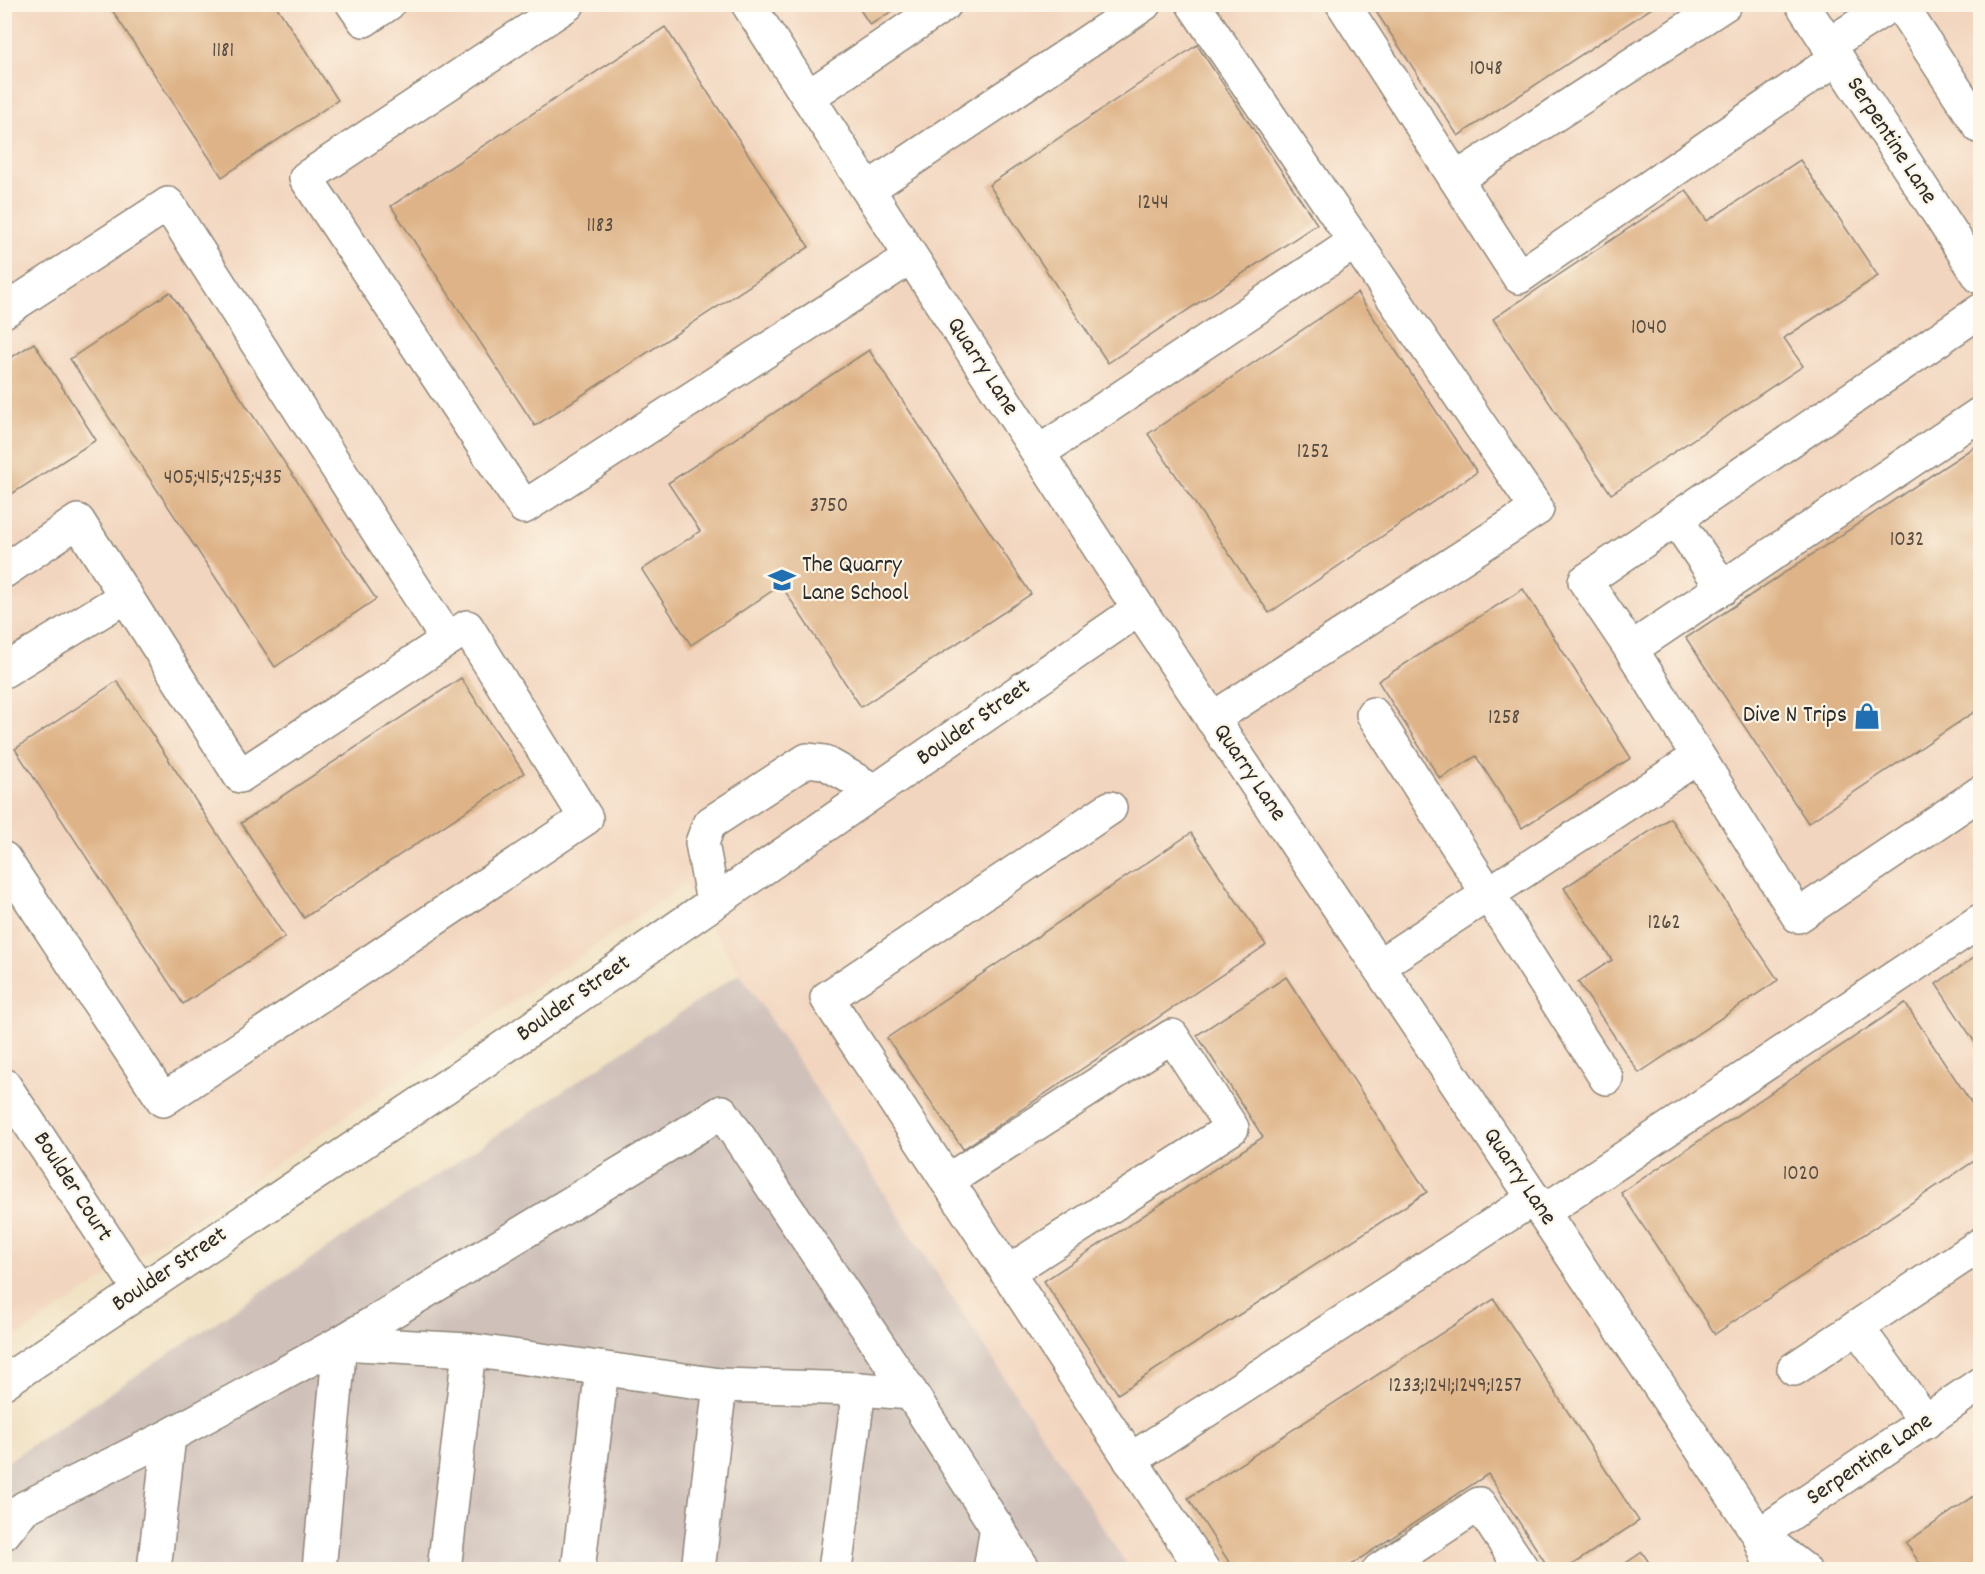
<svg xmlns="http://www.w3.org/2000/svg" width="1985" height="1574" font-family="Dekko,sans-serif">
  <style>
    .built { fill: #f2d5be }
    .industrial { fill: #cfc1ba }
    .building { fill: #deb387 }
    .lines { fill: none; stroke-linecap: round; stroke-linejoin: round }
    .minor-casing { stroke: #8e8678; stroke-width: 36 }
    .minor { stroke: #fff; stroke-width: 33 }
    .labels { text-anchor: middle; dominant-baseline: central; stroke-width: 4.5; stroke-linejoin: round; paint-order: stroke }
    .number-label { font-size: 21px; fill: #584d42 }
    .street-label { font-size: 24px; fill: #2b2b2b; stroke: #fcf5e5 }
    .poi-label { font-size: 24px; fill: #2b2b2b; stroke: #fcf5e5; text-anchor: start }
  </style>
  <rect width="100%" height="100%" fill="#fcf5e5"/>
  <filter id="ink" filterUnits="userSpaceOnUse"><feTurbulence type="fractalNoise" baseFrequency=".0167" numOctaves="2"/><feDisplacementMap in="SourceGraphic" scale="12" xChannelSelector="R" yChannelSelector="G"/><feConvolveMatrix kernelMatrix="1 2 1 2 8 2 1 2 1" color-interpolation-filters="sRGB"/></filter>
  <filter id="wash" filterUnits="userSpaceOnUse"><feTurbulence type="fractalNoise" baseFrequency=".008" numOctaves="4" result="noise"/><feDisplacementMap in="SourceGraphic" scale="24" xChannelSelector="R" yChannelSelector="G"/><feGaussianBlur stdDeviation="1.35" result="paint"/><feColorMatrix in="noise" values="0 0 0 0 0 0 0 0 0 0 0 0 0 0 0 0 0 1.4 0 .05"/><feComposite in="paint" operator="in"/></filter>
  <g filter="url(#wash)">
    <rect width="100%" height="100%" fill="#f1e2c4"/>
    <path class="built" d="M5,5H1980V1569H1128L740,973L685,884L237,1191L5,1344Z"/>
    <path class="industrial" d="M740,973L1130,1569L5,1570V1463Z"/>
    <g id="blocks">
      <g class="building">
        <path d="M108,4H275L338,100L222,177Z"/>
        <path d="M1371,4H1658L1458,136Z"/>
        <path d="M857,5H902L870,25Z"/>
        <path d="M665,27L809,247L535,426L391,206Z"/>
        <path d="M1197,45L1317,224L1108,363L989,185Z"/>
        <path d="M1800,160L1878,276L1784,338L1803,366L1611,494L1493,319L1686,190L1707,221Z"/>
        <path d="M170,292L376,599L275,667L70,359Z"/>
        <path d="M1357,293L1477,472L1269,613L1148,434Z"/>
        <path d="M34,343L96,440L4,499V362Z"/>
        <path d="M869,350L1031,594L861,707L781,585L691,645L642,570L700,531L668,483Z"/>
        <path d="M1980,443V708L1808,823L1686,638Z"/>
        <path d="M1523,589L1631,758L1522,828L1476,756L1440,779L1378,681Z"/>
        <path d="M461,678L524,773L304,918L241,823Z"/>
        <path d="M117,681L285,937L183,1004L15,749Z"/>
        <path d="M1670,818L1778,980L1639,1073L1578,982L1612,960L1564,888Z"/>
        <path d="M1191,833L1266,945L963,1149L887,1038Z"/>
        <path d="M1980,954V1050L1936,984Z"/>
        <path d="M1286,977L1427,1192L1118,1394L1044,1281L1263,1137L1197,1035Z"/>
        <path d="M1905,1003L1980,1116V1157L1715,1334L1621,1193Z"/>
        <path d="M1494,1299L1639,1521L1564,1570H1550L1488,1474L1343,1570H1234L1188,1498Z"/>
        <path d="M1980,1492V1570H1924L1906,1543Z"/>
        <path d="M1642,1552L1654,1570H1616Z"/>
      </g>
    </g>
  </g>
  <g filter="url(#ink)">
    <use href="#blocks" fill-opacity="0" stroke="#8e8678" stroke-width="1.5"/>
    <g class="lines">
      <defs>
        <g id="minor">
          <path d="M353,4L364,20L388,4"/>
          <path d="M568,4L306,178L524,507L911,257"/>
          <path d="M748,4L1139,609L1759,1535L1772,1570"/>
          <path d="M1193,4L1537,509L1212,719"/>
          <path d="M1343,4L1519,277L1837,58"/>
          <path d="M1802,4L1980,277"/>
          <path d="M1900,4L1980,127"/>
          <path d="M1828,45L1892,4"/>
          <path d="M808,97L945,4"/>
          <path d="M1456,179L1725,4"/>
          <path d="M868,189L1144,4"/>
          <path d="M4,311L168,204L447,639"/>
          <path d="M1980,311L1585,581L1631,649L1798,916L1980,793"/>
          <path d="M1038,453L1355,242"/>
          <path d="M1676,519L1723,588"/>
          <path d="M4,571L78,521L240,776L467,627L586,818L163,1100L4,859"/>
          <path d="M1631,649L1980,414"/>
          <path d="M4,671L126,596"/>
          <path d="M1373,714L1606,1078"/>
          <path d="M1110,808L827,998L1203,1570"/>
          <path d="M713,902L702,843L709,824L807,760L824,762L875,791"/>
          <path d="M1378,966L1698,757"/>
          <path d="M4,1085L140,1290"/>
          <path d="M947,1181L1172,1036L1232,1128L1007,1273"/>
          <path d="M1543,1212L1980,921"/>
          <path d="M1857,1327L1926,1422"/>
          <path d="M1794,1369L1980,1245"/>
          <path d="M4,1382L484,1061L1139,609"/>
          <path d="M1130,1460L1534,1198"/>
          <path d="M4,1533L24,1508L169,1436L340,1343L722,1112L911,1393L1024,1570"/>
          <path d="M1759,1535L1980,1384"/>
          <path d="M1759,1535L1804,1570"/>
          <path d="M154,1570L169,1436"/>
          <path d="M319,1570L340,1343L469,1350L720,1385L859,1389L911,1393"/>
          <path d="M444,1570L469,1350"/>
          <path d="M578,1570L602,1369"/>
          <path d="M698,1570L720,1385"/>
          <path d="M835,1570L859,1389"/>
          <path d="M990,1570L997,1526"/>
          <path d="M1379,1570L1479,1504L1523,1570"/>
        </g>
      </defs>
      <use href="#minor" class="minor-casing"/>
      <use href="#minor" class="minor"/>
    </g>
  </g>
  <defs>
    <symbol id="school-bare" viewBox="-9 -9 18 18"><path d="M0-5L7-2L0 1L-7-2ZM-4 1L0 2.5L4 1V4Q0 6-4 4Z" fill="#1f6fb2" stroke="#fcf5e5" stroke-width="2.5" paint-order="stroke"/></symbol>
    <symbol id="shop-bare" viewBox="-9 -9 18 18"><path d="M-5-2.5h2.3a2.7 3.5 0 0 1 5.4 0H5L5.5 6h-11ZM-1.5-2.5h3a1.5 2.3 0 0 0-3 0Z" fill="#1f6fb2" stroke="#fcf5e5" stroke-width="2.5" paint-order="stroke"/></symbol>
  </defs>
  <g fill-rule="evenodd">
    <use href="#school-bare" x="763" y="561" width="38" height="38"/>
    <use href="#shop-bare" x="1848" y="697" width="38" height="38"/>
  </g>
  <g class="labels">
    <g class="number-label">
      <text x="223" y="52">1181</text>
      <text x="1486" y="70">1048</text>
      <text x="1153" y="204">1244</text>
      <text x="600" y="227">1183</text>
      <text x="1649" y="329">1040</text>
      <text x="1313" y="453">1252</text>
      <text x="223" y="479">405;415;425;435</text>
      <text x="829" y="507">3750</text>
      <text x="1907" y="541">1032</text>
      <text x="1504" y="719">1258</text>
      <text x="1664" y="924">1262</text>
      <text x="1801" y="1175">1020</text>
      <text x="1455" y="1387">1233;1241;1249;1257</text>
    </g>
    <g class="street-label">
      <text transform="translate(1891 141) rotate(57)">Serpentine Lane</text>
      <text transform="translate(982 367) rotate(57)">Quarry Lane</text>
      <text transform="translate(974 723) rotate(-35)">Boulder Street</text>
      <text transform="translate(1249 773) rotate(56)">Quarry Lane</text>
      <text transform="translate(574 999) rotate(-35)">Boulder Street</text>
      <text transform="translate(1519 1177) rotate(56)">Quarry Lane</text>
      <text transform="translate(72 1187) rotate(57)">Boulder Court</text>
      <text transform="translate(170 1270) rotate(-34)">Boulder Street</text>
      <text transform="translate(1870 1460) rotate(-34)">Serpentine Lane</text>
    </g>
    <g class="poi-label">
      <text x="802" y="566">The Quarry<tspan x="802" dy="28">Lane School</tspan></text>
      <text x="1847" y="716" text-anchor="end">Dive N Trips</text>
    </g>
  </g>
  <rect width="1985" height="1574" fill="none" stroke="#fcf5e5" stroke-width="24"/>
</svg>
